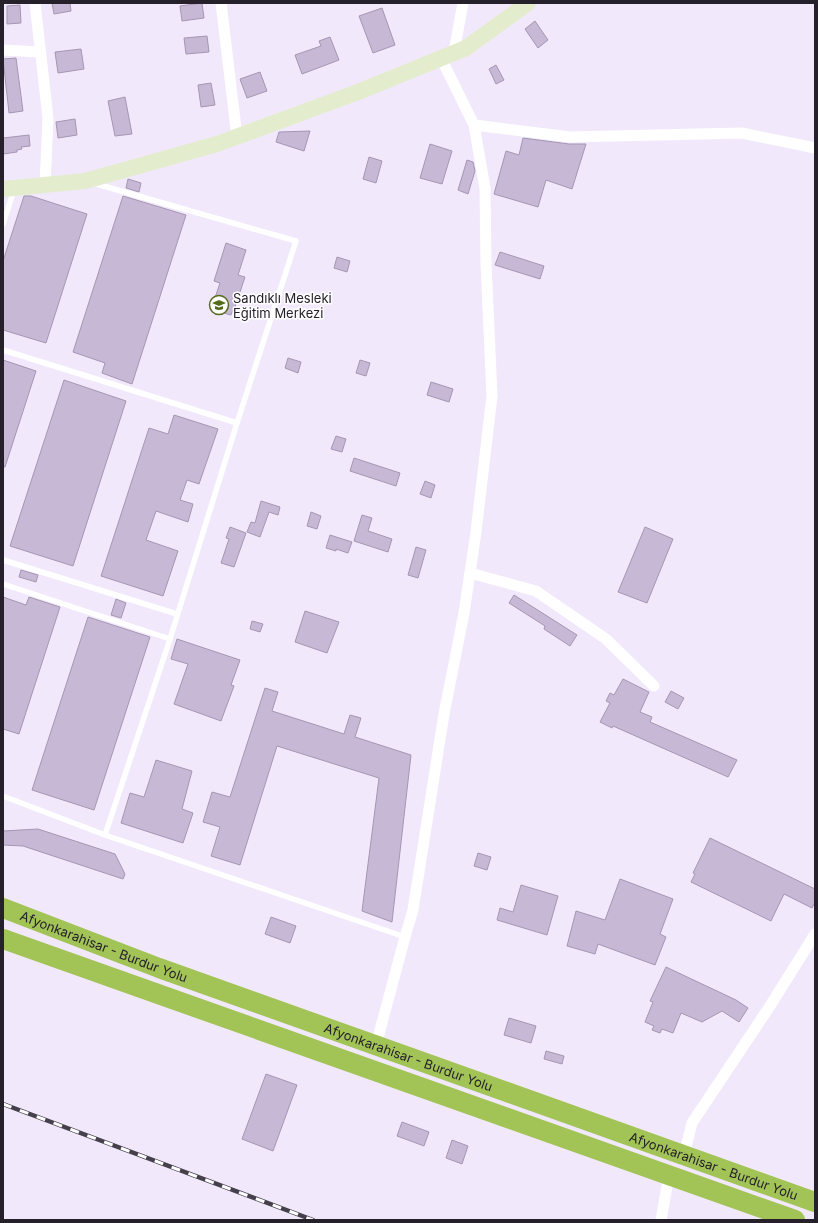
<svg xmlns="http://www.w3.org/2000/svg" width="818" height="1223" font-family="Inter,sans-serif">
  <style>
    .building { fill: #c7b8d6; stroke: #a596b3 }
    .lines { fill: none; stroke-linecap: round; stroke-linejoin: round }
    .lane { stroke: #fff; stroke-width: 5.5 }
    .street { stroke: #fff; stroke-width: 11 }
    .secondary { stroke: #e3edcd; stroke-width: 16 }
    .highway { stroke: #a2c457; stroke-width: 20 }
    .rail-casing { stroke: #463f4c; stroke-width: 4.5 }
    .rail { stroke: #fff; stroke-width: 3; stroke-dasharray: 9; stroke-linecap: butt }
    .labels { text-anchor: middle; dominant-baseline: central; stroke-width: 3; stroke-linejoin: round; paint-order: stroke }
    .poi-label { font-size: 13px; fill: #26202b; stroke: #fff; text-anchor: start }
    .street-label { font-size: 13px; fill: #26202b; stroke: #fff }
  </style>
  <rect width="100%" height="100%" fill="#f2e8fb"/>
  <g class="building">
    <path d="M52,3H70L71,11L54,14Z"/>
    <path d="M202,3L204,18L182,21L180,6Z"/>
    <path d="M20,5L21,23L7,24V6Z"/>
    <path d="M382,8L395,45L373,53L359,16Z"/>
    <path d="M535,21L548,40L538,48L525,29Z"/>
    <path d="M207,36L209,52L186,54L184,38Z"/>
    <path d="M330,37L339,60L302,74L295,55L321,46L319,41Z"/>
    <path d="M81,49L84,69L58,73L55,52Z"/>
    <path d="M16,58L23,111L9,113L3,59Z"/>
    <path d="M496,65L504,80L496,84L489,69Z"/>
    <path d="M260,72L267,91L247,98L240,79Z"/>
    <path d="M211,83L215,105L201,107L198,85Z"/>
    <path d="M125,97L132,134L115,136L108,101Z"/>
    <path d="M75,119L77,135L58,138L56,122Z"/>
    <path d="M310,131L304,151L276,142L279,132Z"/>
    <path d="M29,135L30,146L21,147L22,149L17,150V152L3,154V138Z"/>
    <path d="M523,138L569,144H586L572,189L546,180L538,207L494,194L506,151L519,155Z"/>
    <path d="M430,144L452,151L442,184L420,178Z"/>
    <path d="M369,157L382,161L376,183L363,179Z"/>
    <path d="M467,160L473,162L475,171L468,194L458,190Z"/>
    <path d="M128,179L141,183L139,192L126,188Z"/>
    <path d="M24,196H31L87,214L46,343L3,330V261Z"/>
    <path d="M123,196L186,215L132,384L102,373L105,363L73,352Z"/>
    <path d="M226,243L246,250L238,275L245,277L234,310H233L231,315L220,312L222,307L213,304L220,283L214,281Z"/>
    <path d="M500,252L544,266L540,279L495,265Z"/>
    <path d="M337,257L350,261L347,272L334,268Z"/>
    <path d="M288,358L301,362L298,373L285,368Z"/>
    <path d="M3,360L36,371L5,467H3Z"/>
    <path d="M360,360L370,363L366,376L356,373Z"/>
    <path d="M64,380L126,401L73,566L10,546Z"/>
    <path d="M431,382L453,389L449,402L427,395Z"/>
    <path d="M174,415L218,429L199,484L187,480L180,500L193,504L188,522L156,511L146,540L178,551L163,596L101,576L149,428L168,434Z"/>
    <path d="M336,436L346,439L342,452L331,449Z"/>
    <path d="M354,458L400,473L396,486L350,471Z"/>
    <path d="M425,481L435,485L431,498L420,494Z"/>
    <path d="M261,501L280,507L278,515L269,512L260,537L247,532L251,522L255,523Z"/>
    <path d="M311,512L321,516L317,529L307,526Z"/>
    <path d="M362,515L372,518L368,531L392,539L388,552L354,541Z"/>
    <path d="M230,527L246,533L234,567L221,563L229,539L226,538Z"/>
    <path d="M645,527L673,539L647,603L618,592Z"/>
    <path d="M330,535L352,542L348,553L336,549V551L326,548Z"/>
    <path d="M416,547L426,550L418,578L408,575Z"/>
    <path d="M21,570L38,575L36,582L19,577Z"/>
    <path d="M514,595L577,635L570,646L544,629L545,626L509,603Z"/>
    <path d="M3,597L26,605L29,597L60,607L19,734L3,729Z"/>
    <path d="M116,599L126,603L121,618L111,615Z"/>
    <path d="M305,611L339,622L327,653L295,642Z"/>
    <path d="M88,617L150,637L94,810L32,790Z"/>
    <path d="M252,621L263,624L260,632L250,629Z"/>
    <path d="M177,639L240,660L231,685L234,686L221,721L174,704L188,664L171,659Z"/>
    <path d="M623,679L649,692L640,712L652,717L650,722L737,760L728,777L613,726L612,728L600,722L610,703L606,701L610,693L614,695Z"/>
    <path d="M265,688L278,692L272,711L344,734L350,715L361,718L355,737L411,755L392,922L362,911L379,778L277,746L240,865L211,856L220,827L203,822L212,792L230,797Z"/>
    <path d="M671,691L684,698L678,709L665,702Z"/>
    <path d="M156,760L192,771L182,809L193,813L183,843L121,823L130,793L144,797Z"/>
    <path d="M38,829L115,854L125,874L123,879L23,846L3,845V831Z"/>
    <path d="M710,838L815,889V902L812,908L784,894L771,921L691,882L695,874L693,873Z"/>
    <path d="M478,853L491,857L487,870L474,866Z"/>
    <path d="M620,879L673,899L660,934L666,937L655,965L598,944L595,954L567,946L576,911L605,920Z"/>
    <path d="M521,885L558,896L547,935L497,920L500,908L513,912Z"/>
    <path d="M271,917L296,926L290,943L265,934Z"/>
    <path d="M666,967L736,1000L748,1008L739,1022L722,1011L702,1022L681,1013L673,1033L662,1029L660,1033L652,1030L654,1026L645,1022L653,1002L650,1001Z"/>
    <path d="M509,1018L536,1026L531,1043L504,1035Z"/>
    <path d="M546,1051L564,1056L562,1064L544,1059Z"/>
    <path d="M266,1074L297,1085L273,1151L242,1139Z"/>
    <path d="M402,1122L429,1132L424,1146L397,1136Z"/>
    <path d="M452,1140L468,1146L462,1164L446,1158Z"/>
  </g>
  <g class="lines">
    <g class="lane">
      <path d="M93,183L296,241L237,423L170,639L105,835"/>
      <path d="M3,224L14,190"/>
      <path d="M3,350L237,423"/>
      <path d="M3,560L177,614"/>
      <path d="M3,584L170,639"/>
      <path d="M3,796L105,835L405,937"/>
    </g>
    <g class="street">
      <path d="M35,3L48,118L45,185"/>
      <path d="M221,3L237,137"/>
      <path d="M3,50L40,52"/>
      <path d="M454,52L463,3"/>
      <path d="M474,125L570,137L742,133L815,148"/>
      <path d="M470,573L536,591L606,639L654,686"/>
      <path d="M376,1045L405,937L413,910L444,714L464,613L476,532L492,396L486,263L485,188L474,125L441,58"/>
      <path d="M684,1155L692,1123L770,1006L815,934"/>
      <path d="M661,1220L669,1175"/>
    </g>
    <path class="secondary" d="M3,189L85,181L217,144L358,92L466,48L528,3"/>
    <g class="highway">
      <path id="s1" d="M3,908L159,968L815,1202"/>
      <path d="M3,939L795,1220"/>
    </g>
    <defs>
      <path id="rail" d="M3,1104L313,1220"/>
    </defs>
    <use href="#rail" class="rail-casing"/>
    <use href="#rail" class="rail"/>
  </g>
  <defs>
    <symbol id="school-ring" viewBox="-11 -11 22 22"><circle r="9.5" fill="#fff" stroke="#546b1a" stroke-width="1.5"/><path d="M0-5L7-2L0 1L-7-2ZM-4 1L0 2.5L4 1V4Q0 6-4 4Z" fill="#546b1a"/></symbol>
  </defs>
  <g fill-rule="evenodd">
    <use href="#school-ring" x="208" y="294" width="22" height="22"/>
  </g>
  <g class="labels">
    <g class="poi-label">
      <text x="233" y="298">Sandıklı Mesleki<tspan x="233" dy="15">Eğitim Merkezi</tspan></text>
    </g>
    <g class="street-label">
      <text stroke="none"><textPath href="#s1" startOffset="108">Afyonkarahisar - Burdur Yolu</textPath></text>
      <text stroke="none"><textPath href="#s1" startOffset="432">Afyonkarahisar - Burdur Yolu</textPath></text>
      <text stroke="none"><textPath href="#s1" startOffset="756">Afyonkarahisar - Burdur Yolu</textPath></text>
    </g>
  </g>
  <rect width="818" height="1223" fill="none" stroke="#26202b" stroke-width="8"/>
</svg>
